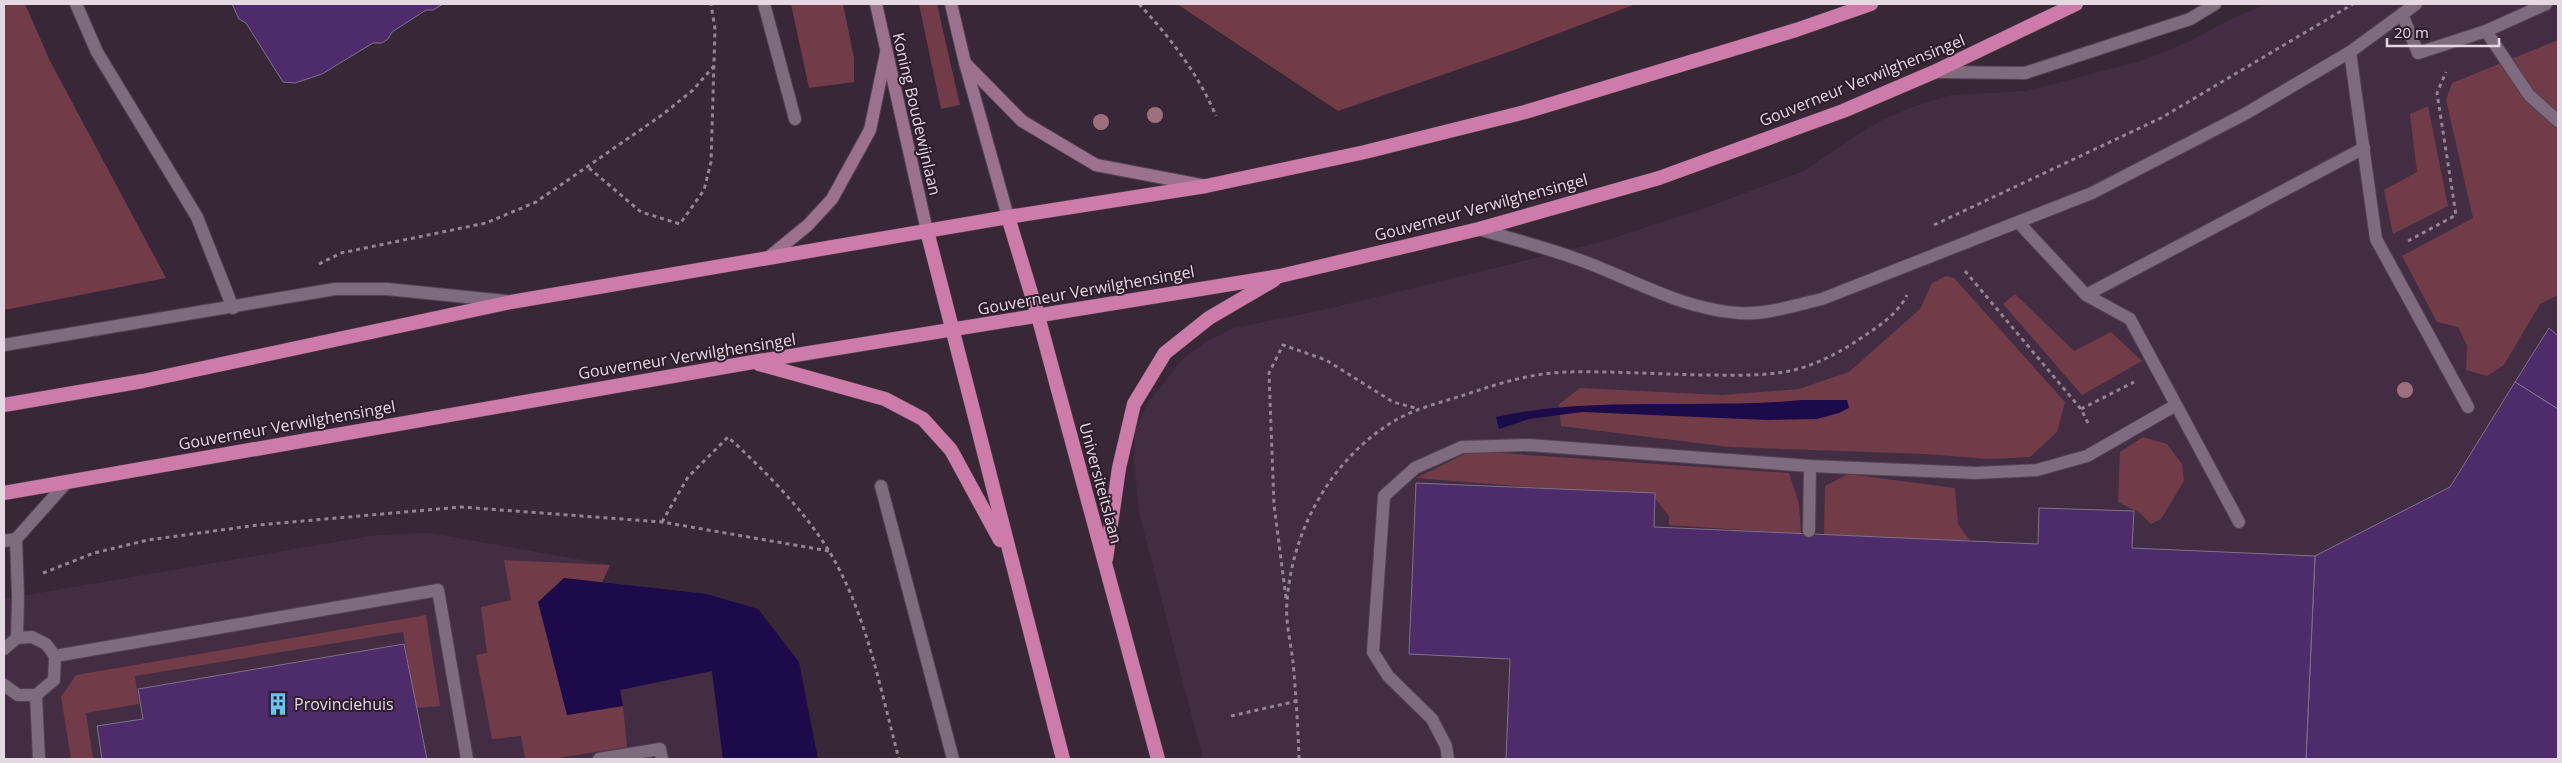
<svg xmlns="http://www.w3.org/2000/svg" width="2562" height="763" font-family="'Open Sans',sans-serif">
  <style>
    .built { fill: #432d42 }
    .green { fill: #713c47 }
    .water { fill: #1d0a4a }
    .building { fill: #4e2b6a; stroke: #7e7389 }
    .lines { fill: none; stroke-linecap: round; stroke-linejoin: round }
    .service-casing { stroke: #514351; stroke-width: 14 }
    .minor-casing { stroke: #514351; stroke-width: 14 }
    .secondary-casing { stroke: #514351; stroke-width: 14 }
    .trunk-casing { stroke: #514351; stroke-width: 15 }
    .path { stroke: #928491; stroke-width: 3; stroke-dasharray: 4 4; stroke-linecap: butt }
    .service { stroke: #7e6b7d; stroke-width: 12 }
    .minor { stroke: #7e6b7d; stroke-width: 12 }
    .secondary { stroke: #9c718d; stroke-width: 12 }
    .trunk { stroke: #cd7ba8; stroke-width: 14 }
    .tree { fill: #9e707e }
    .labels { text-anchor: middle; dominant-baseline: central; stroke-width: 4; stroke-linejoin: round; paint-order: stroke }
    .street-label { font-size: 16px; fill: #e4d8e3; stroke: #2d1d2d }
    .poi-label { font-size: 16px; fill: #e4d8e3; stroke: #2d1d2d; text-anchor: start }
  </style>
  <rect width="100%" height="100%" fill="#382737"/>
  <g class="built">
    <path d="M2267,4H2558V759H1203L1139,513L1134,461L1135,431L1149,401L1184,358L1207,341L1234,328L1323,310L1601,242L1699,210L1804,171L1860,133L1888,117L1918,105L1951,95L2026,91L2141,61L2190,41L2233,18Z"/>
    <path d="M430,533L610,565L602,583L564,578L623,706L620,690L712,670L723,759H4V599L377,535Z"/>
  </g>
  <g class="green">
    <path d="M4,4H25L50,61L166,278L4,310Z"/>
    <path d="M791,4H843L854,58V82L809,88Z"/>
    <path d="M919,4H937L960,105L941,109Z"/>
    <path d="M1177,4H1636L1517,49L1338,111Z"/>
    <path d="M2558,40V295L2540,304L2504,365L2487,376L2466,370L2467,346L2458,327L2437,322L2402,256L2473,218L2446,100L2452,83Z"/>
    <path d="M2428,106L2448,206L2393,234L2384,190L2417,172L2410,114Z"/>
    <path d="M1946,276L1954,278L2065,402L2057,432L2030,457L1989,459L1925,454L1730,447L1561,426L1559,404L1580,388L1722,395L1799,389L1849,372L1920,309L1932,283Z"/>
    <path d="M2015,294L2074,351L2111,332L2142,361L2082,395L2003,304Z"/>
    <path d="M2143,437L2167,444L2182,464L2184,481L2161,519L2151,524L2140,513L2118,502L2120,452Z"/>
    <path d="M1471,451L1789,473L1799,504L1801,534L1669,525V516L1654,497L1416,478Z"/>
    <path d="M1848,474L1955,488L1958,524L1971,542L1824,535L1825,486Z"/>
    <path d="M504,560L610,565L602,583L564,578L567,715L623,706L627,747L552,759H525L521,736L492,739L476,655L487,653L481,607L511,600Z"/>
    <path d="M426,615L440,706L416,708L403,632L135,676L139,704L86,713L93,759H71L61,697L76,675Z"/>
  </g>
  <g class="water">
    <path d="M1802,400H1847L1849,408L1839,413L1817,419L1767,420L1582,412L1529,419L1499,429L1496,417C1596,395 1700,410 1802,400Z"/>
    <path d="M564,578L707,594L758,609L799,662L818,759H723L712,671L620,690L623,706L567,715L538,602Z"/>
  </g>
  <g class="building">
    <path d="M232,4H443L433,10H426L392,32L388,39L382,43H373L322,74L295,83L283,82L246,23L239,19Z"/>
    <path d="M2549,328L2558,336V409L2515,382Z"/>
    <path d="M2515,382L2558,409V759H2306L2315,556L2450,487Z"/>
    <path d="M1416,483L1655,493L1654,527L2038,544L2039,508L2134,511L2132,548L2315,556L2306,759H1506L1510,659L1409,654Z"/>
    <path d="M404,644L427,759H102L97,726L143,719L138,689Z"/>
  </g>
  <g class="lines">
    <defs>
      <g id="service">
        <path d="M76,4L97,52L197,217L233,308"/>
        <path d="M764,4L795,119"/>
        <path d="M2402,14L2416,4"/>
        <path d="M2486,31L2529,95L2558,121"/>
        <path d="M2350,52L2376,239L2468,407"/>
        <path d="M1934,72L2025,73L2190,19L2215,4"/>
        <path d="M2019,223L2086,295L2130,319L2239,522"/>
        <path d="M1479,229C1511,239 1545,247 1577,259C1631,278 1680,309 1739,313C1766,315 1796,305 1822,299L2092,193L2245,114L2350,52L2402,14L2418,53L2486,31L2546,4"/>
        <path d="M2086,295L2364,148"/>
        <path d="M881,486L953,759"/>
        <path d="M1809,531L1810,466"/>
        <path d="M16,539L18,597L17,638"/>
        <path d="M4,649L17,638L32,637L46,644L55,656L54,680L36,695H18L4,685"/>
        <path d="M55,656L438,590L467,759"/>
        <path d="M36,695L39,759"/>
        <path d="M599,759L660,749L662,759"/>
        <path d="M1448,759L1446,746L1432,719L1388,676L1373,652L1384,496L1415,468L1462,447L1529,445L1810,466L1975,473L2037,470L2087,456L2176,405"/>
      </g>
      <g id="minor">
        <path d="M4,345L335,289H387L506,301"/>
        <path d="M4,541L16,539L67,482"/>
      </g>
      <g id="secondary">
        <path d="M876,4L927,231"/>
        <path d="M951,4L965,63L1008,217"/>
        <path d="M965,63L1022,121L1096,165L1201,185"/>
        <path d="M769,257L808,225L832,199L870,130L886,53"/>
      </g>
      <g id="trunk">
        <path d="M1008,217L1038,316L1158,759"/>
        <path d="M927,231L1063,759"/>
        <path d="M759,364L885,399L923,419L951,450L1000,540"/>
        <path d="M4,405L143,381L511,302L1008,217L1206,186L1365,152L1525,112L1796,30L1871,4"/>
        <path d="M4,493L753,362L1280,276L1479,229L1659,178L1843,111L1934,72L2076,4"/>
        <path d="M1106,559L1119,468L1134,404L1165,353L1209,318L1274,280"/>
      </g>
    </defs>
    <use href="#service" class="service-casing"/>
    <use href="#minor" class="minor-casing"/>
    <use href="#secondary" class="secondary-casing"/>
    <use href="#trunk" class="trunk-casing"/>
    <g class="path">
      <path d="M1139,4C1169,36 1199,75 1216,116"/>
      <path d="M589,168L641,212L680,224L704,190L711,162L715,29L711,4"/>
      <path d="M1934,225L2161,118L2353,4"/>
      <path d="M2408,241L2456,215L2437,93L2446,72"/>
      <path d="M319,264L341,253L486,223L536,202L662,115L693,90L714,66"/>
      <path d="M1965,271L2081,409L2089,425"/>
      <path d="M2081,409L2134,382"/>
      <path d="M662,522L688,477L728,437C763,469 804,510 829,551C867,614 880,689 899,759"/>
      <path d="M43,573L94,553L148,540L258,525L461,507L662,522L829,551"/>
      <path d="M1286,598L1274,505L1269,373L1283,345L1326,360L1393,402L1419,409"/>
      <path d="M1231,716L1297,701"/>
      <path d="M1299,759C1298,727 1296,695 1293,662C1291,643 1285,621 1287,602C1292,530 1331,459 1394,421C1416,408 1443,402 1467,394C1500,383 1532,373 1567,372C1611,371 1656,374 1701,375C1734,375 1766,377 1798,369C1822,362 1844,350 1864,336C1881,325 1898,313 1907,295"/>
    </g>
    <use href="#service" class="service"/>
    <use href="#minor" class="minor"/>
    <use href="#secondary" class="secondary"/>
    <use href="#trunk" class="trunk"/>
  </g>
  <g class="tree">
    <circle cx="1155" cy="115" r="8"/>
    <circle cx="1101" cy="122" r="8"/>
    <circle cx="2405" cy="390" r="8"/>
  </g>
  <defs>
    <symbol id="building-bare" viewBox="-9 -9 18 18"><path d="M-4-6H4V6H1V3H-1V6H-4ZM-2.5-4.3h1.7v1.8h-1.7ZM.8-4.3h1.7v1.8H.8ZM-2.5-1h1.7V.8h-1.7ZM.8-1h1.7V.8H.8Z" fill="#65c5ee" stroke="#2d1d2d" stroke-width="2.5" paint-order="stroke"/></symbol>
  </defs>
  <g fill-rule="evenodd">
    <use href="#building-bare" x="262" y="688" width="32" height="32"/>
  </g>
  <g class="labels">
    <g class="street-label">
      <text transform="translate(1862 80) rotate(-22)">Gouverneur Verwilghensingel</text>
      <text transform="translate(917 114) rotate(77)">Koning Boudewijnlaan</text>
      <text transform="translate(1481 207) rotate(-15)">Gouverneur Verwilghensingel</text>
      <text transform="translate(1086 290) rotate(-10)">Gouverneur Verwilghensingel</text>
      <text transform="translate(687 356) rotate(-9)">Gouverneur Verwilghensingel</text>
      <text transform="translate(287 425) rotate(-10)">Gouverneur Verwilghensingel</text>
      <text transform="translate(1101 483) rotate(75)">Universiteitslaan</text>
    </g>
    <g class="poi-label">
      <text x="294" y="704">Provinciehuis</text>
    </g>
  </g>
  <rect width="2562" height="763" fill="none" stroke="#e4d8e3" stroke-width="10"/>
  <path d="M2387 38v8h112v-8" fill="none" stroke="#e4d8e3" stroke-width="2.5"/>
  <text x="2394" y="38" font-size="15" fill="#e4d8e3" stroke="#2d1d2d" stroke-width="4" paint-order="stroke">20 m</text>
</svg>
